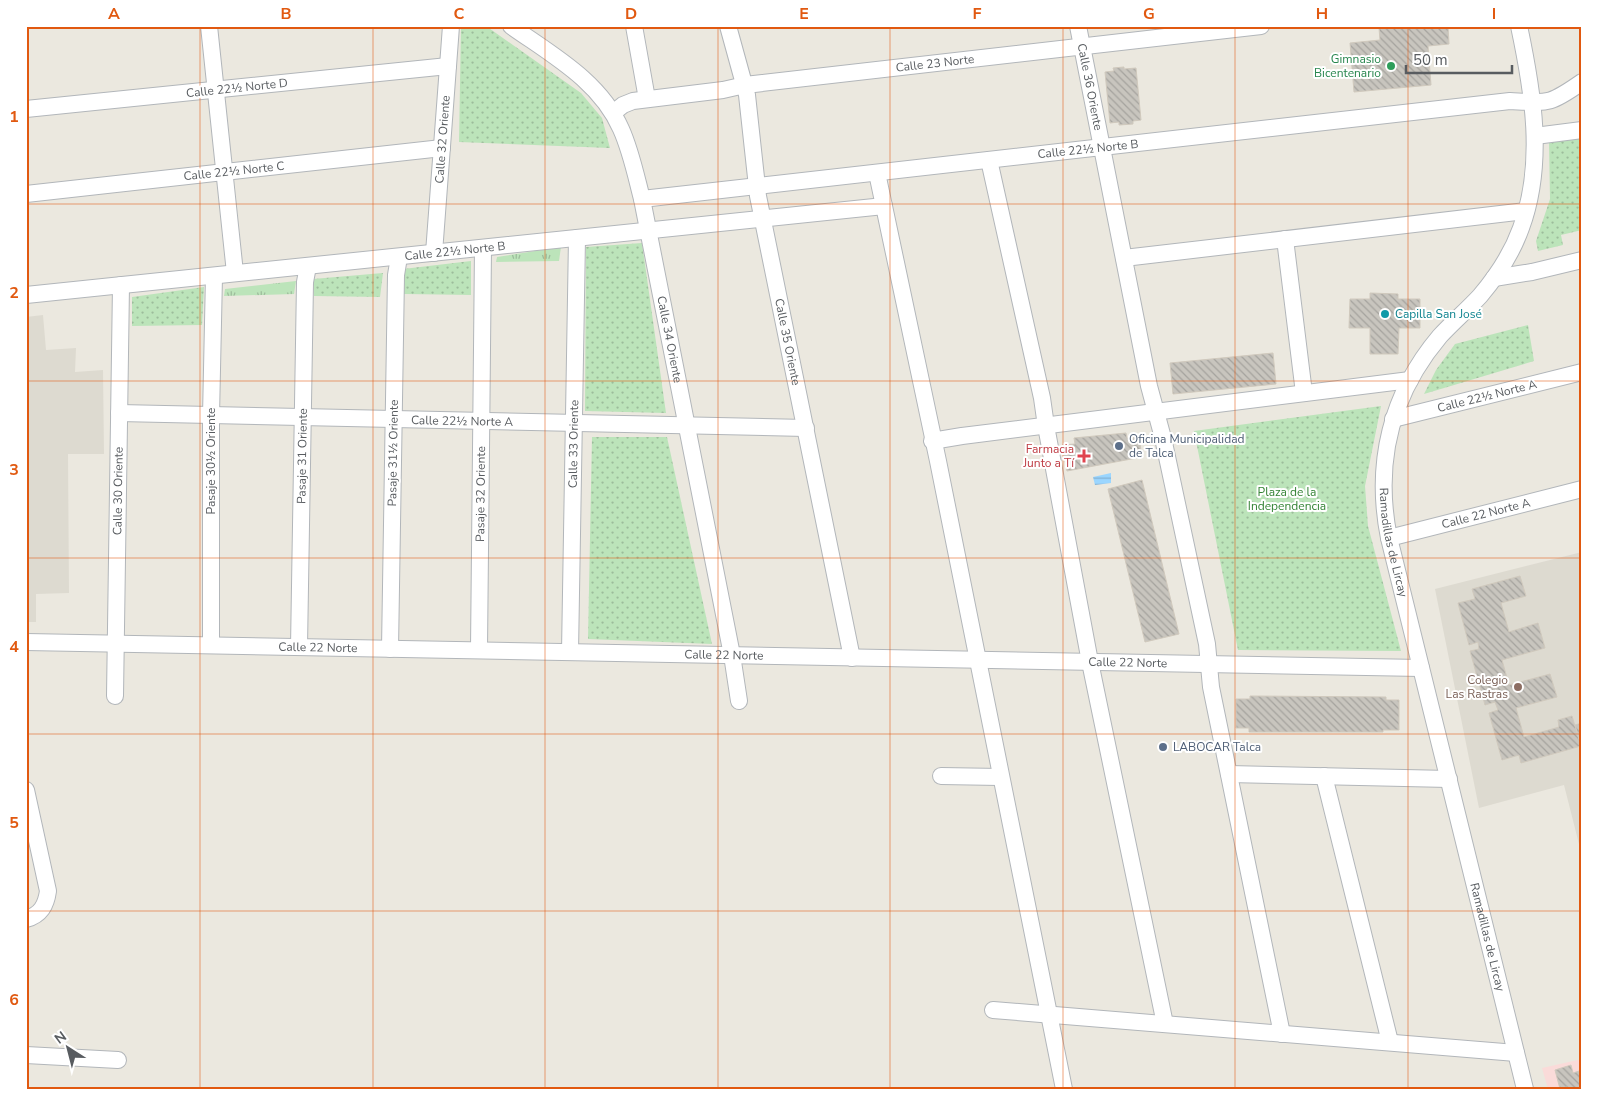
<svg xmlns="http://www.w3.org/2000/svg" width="1608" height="1115" font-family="'Nunito Sans',sans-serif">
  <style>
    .education { fill: #dddad0 }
    .medical { fill: #fadbd9 }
    .grass { fill: url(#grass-tufts) }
    .park { fill: url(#park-dots) }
    .water { fill: url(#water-rules) }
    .building { fill: url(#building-back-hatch); stroke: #d0c9bd }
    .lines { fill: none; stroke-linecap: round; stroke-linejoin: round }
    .minor-casing { stroke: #b2b6ba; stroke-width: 18 }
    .minor { stroke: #fff; stroke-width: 16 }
    .grid { fill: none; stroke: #e15910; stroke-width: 1; stroke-opacity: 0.55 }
    .leisure-dot { fill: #2e9e5b; stroke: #fff; stroke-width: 2 }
    .culture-dot { fill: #0f9aa8; stroke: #fff; stroke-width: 2 }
    .service-dot { fill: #5c6f8a; stroke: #fff; stroke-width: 2 }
    .health-dot { fill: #e0444e; stroke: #fff; stroke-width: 2 }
    .education-dot { fill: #8d6e63; stroke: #fff; stroke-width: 2 }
    .labels { text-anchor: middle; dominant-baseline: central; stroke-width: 4; stroke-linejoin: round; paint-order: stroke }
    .leisure-label { font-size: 12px; fill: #27864d; stroke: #fff; text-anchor: end }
    .street-label { font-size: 12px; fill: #585c60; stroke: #fff }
    .culture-label { font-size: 12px; fill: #0d838f; stroke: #fff; text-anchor: start }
    .service-label { font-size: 12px; fill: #4e5e75; stroke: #fff; text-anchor: start }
    .health-label { font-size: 12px; fill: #be3a42; stroke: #fff; text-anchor: end }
    .park-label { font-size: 12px; fill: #348335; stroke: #fff }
    .education-label { font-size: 12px; fill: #785e54; stroke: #fff; text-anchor: end }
    .neatline { fill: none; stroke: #e15910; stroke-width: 2 }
    .grid-label { font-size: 16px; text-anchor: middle; font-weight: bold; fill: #e15910 }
  </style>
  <defs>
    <pattern id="grass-tufts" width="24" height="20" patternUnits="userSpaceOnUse" patternTransform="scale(1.25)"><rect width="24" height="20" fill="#bce4ba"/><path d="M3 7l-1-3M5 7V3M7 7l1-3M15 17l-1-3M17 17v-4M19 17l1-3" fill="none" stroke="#9cbc9b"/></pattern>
    <pattern id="park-dots" width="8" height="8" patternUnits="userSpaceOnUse" patternTransform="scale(1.25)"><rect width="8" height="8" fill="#bce4ba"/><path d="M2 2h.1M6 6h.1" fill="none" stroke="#9cbc9b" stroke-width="1.8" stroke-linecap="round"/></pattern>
    <pattern id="water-rules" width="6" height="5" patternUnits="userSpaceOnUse" patternTransform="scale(1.25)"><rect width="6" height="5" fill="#9bd6ff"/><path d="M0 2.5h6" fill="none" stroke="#81b1d2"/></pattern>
    <pattern id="building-back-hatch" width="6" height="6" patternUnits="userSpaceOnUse" patternTransform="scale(1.25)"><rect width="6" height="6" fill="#c8c5be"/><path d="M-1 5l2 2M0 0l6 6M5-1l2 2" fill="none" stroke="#a5a39e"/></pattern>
  </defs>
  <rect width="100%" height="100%" fill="#ebe8df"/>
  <g class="education">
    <path d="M43,315L46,350L76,348L75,372L103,370L104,454H68L69,593L36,594V622H26V317Z"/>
    <path d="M1582,552V851L1581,852L1564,785L1479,808L1435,589Z"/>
  </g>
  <path class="medical" d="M1582,1059V1089H1548L1542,1068Z"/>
  <g class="grass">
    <path d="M561,247L559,261L496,262L497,257Z"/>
    <path d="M296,281L294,294L224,296L225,289Z"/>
  </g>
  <g class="park">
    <path d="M461,26H486L581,93L602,118L610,148L459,142Z"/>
    <path d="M1582,135V230L1561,235L1563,245L1538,251L1536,241L1550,199L1549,142Z"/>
    <path d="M642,243L666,413L585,411L586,247Z"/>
    <path d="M471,261V295L404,294L403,269Z"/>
    <path d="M383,273L380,297L314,296L313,279Z"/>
    <path d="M204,287L202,325L132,326V297Z"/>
    <path d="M1528,325L1534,361L1424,394L1436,370L1455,344Z"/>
    <path d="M1381,406L1365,486L1368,526L1401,651L1238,650L1194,431Z"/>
    <path d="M592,437H667L712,644L588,639Z"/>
  </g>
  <path class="water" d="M1111,473V483L1095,485L1093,477Z"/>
  <g class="building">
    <path d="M1399,26H1448L1449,44L1428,46L1431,85L1354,92L1350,43L1380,40L1379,28Z"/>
    <path d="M1124,67V69L1136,68L1141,120L1133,121V124L1119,125V122L1110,123L1105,72L1114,71L1113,68Z"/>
    <path d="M1370,293L1398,294V299H1420V328H1399L1398,354H1370V328H1349L1350,299H1370Z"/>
    <path d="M1273,353L1276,384L1173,394L1170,363Z"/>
    <path d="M1126,433L1127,438L1139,437L1142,457L1067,471L1062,445L1075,444L1074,438Z"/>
    <path d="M1142,480L1179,634L1145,642L1108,489Z"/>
    <path d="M1520,576L1526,596L1501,603L1509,632L1538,623L1545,648L1502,660L1509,685L1550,674L1557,697L1516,708L1524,737L1559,727L1558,720L1572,716L1581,746L1521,763L1519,755L1502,760L1489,713L1498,710L1495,702L1485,705L1470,651L1479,649L1478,642L1469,645L1458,603L1475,599L1472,589Z"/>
    <path d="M1250,696L1386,697V700H1399V730H1383V732H1249V728H1236V699H1250Z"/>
    <path d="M1582,723V749L1575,725Z"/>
    <path d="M1571,1065L1573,1073L1582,1070V1089H1567V1087L1560,1089L1555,1070Z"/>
  </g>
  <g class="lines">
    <defs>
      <g id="minor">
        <path d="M209,26L235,273"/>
        <path id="s1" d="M511,26C552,55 600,81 621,129C631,151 636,176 642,199L732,655L739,701"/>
        <path d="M634,26L647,99"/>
        <path id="s2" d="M728,26L747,95L758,196L852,658"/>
        <path id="s3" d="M1078,26L1149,386L1163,438L1207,644L1211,687L1282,1034"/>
        <path id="s4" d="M1519,26C1533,92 1545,163 1521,228C1512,253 1497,276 1480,296C1467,310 1453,322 1440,336C1391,394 1374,463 1389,538L1525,1089"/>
        <path d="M26,109L448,66"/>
        <path id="s5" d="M613,113L623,105L633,101L723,90L745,85L1261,26"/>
        <path d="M1535,136L1582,130"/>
        <path d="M989,160L1042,398L1046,426L1090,662L1165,1024"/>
        <path d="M877,173L938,461L1064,1089"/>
        <path d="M26,194L442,148"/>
        <path d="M642,199L1510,101C1549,103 1549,105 1582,82"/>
        <path d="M1285,239L1304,393"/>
        <path id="s6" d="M434,253L451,26"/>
        <path d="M1124,258L1526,211"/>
        <path d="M1494,278L1532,272L1582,260"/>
        <path d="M26,295L884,206"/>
        <path d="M119,413L806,428"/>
        <path d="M1393,419L1582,372"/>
        <path d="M932,441L962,436L1410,380"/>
        <path id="s7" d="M1389,538L1582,489"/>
        <path id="s8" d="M26,642L1421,668"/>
        <path d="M211,645V416L214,276"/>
        <path id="s9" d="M299,647L305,282L308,266"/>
        <path d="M390,649L396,275L399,257"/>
        <path id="s10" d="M479,650L483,248"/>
        <path id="s11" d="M570,652L577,238"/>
        <path id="s12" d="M115,696L121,285"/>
        <path d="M1229,774L1449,779"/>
        <path d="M941,776L1000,777"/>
        <path d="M1324,776L1390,1042"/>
        <path d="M26,790L48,891C46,905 41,915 26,919"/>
        <path d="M993,1010L1516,1053"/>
        <path d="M26,1055L118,1060"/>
      </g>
    </defs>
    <use href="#minor" class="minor-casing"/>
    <use href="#minor" class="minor"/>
  </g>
  <path class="grid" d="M200,26V1089M373,26V1089M545,26V1089M718,26V1089M890,26V1089M1063,26V1089M1235,26V1089M1408,26V1089M26,204H1582M26,381H1582M26,558H1582M26,734H1582M26,911H1582"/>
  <circle class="leisure-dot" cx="1391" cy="66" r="5"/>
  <circle class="culture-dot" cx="1385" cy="314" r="5"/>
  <g class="service-dot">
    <circle cx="1119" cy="446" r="5"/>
    <circle cx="1163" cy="747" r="5"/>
  </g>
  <path class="health-dot" d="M1081.5 448.5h5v5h5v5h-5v5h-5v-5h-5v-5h5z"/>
  <circle class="education-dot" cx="1518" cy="687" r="5"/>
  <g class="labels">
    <g class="leisure-label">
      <text x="1381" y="59">Gimnasio<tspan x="1381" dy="14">Bicentenario</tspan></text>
    </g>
    <g class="street-label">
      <text stroke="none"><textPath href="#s5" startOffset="328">Calle 23 Norte</textPath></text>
      <text stroke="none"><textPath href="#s3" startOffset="62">Calle 36 Oriente</textPath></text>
      <text transform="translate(237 88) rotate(-6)">Calle 22½ Norte D</text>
      <text stroke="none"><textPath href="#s6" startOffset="114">Calle 32 Oriente</textPath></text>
      <text transform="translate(1088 149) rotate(-6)">Calle 22½ Norte B</text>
      <text transform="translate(234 171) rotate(-6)">Calle 22½ Norte C</text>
      <text transform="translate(455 251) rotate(-6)">Calle 22½ Norte B</text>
      <text stroke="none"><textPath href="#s1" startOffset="369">Calle 34 Oriente</textPath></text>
      <text stroke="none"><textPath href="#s2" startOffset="322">Calle 35 Oriente</textPath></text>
      <text transform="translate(1487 396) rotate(-14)">Calle 22½ Norte A</text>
      <text transform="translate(462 421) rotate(1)">Calle 22½ Norte A</text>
      <text stroke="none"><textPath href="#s11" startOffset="208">Calle 33 Oriente</textPath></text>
      <text transform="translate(393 453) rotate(-89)">Pasaje 31½ Oriente</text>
      <text stroke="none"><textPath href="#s9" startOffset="191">Pasaje 31 Oriente</textPath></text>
      <text transform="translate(211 461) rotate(-90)">Pasaje 30½ Oriente</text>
      <text stroke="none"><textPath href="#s12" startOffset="205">Calle 30 Oriente</textPath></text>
      <text stroke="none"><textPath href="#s10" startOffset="156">Pasaje 32 Oriente</textPath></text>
      <text stroke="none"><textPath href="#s7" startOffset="100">Calle 22 Norte A</textPath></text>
      <text stroke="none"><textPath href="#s4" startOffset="562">Ramadillas de Lircay</textPath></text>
      <text stroke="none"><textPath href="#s8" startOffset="292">Calle 22 Norte</textPath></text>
      <text stroke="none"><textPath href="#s8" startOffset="698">Calle 22 Norte</textPath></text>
      <text stroke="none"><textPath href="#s8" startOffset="1102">Calle 22 Norte</textPath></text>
      <text stroke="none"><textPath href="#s4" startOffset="968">Ramadillas de Lircay</textPath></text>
    </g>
    <g class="culture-label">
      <text x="1395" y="314">Capilla San José</text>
    </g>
    <g class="service-label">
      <text x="1129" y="439">Oficina Municipalidad<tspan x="1129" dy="14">de Talca</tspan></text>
      <text x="1173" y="747">LABOCAR Talca</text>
    </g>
    <g class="health-label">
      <text x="1074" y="449">Farmacia<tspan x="1074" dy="14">Junto a Tí</tspan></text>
    </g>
    <g class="park-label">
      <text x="1287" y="492">Plaza de la<tspan x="1287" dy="14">Independencia</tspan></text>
    </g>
    <g class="education-label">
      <text x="1508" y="680">Colegio<tspan x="1508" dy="14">Las Rastras</tspan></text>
    </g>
  </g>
  <rect width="1608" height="1115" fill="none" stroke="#ffffff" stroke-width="55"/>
  <g transform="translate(68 1048) rotate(324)" stroke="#ffffff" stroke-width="4" paint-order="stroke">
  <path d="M0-4L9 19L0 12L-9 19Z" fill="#585c60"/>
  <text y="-8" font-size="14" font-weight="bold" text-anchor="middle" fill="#585c60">N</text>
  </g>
  <path d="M1406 65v8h106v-8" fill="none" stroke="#585c60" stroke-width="2.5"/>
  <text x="1413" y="65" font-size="15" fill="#585c60" stroke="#ffffff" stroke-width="4" paint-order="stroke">50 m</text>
  <rect x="28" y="28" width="1552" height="1060" class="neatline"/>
  <g class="grid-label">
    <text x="114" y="19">A</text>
    <text x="286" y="19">B</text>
    <text x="459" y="19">C</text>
    <text x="631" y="19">D</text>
    <text x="804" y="19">E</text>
    <text x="977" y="19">F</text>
    <text x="1149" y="19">G</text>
    <text x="1322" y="19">H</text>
    <text x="1494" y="19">I</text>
    <text x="14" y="122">1</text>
    <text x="14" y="298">2</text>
    <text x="14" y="475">3</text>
    <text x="14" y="652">4</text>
    <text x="14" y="828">5</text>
    <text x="14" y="1005">6</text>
  </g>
</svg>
